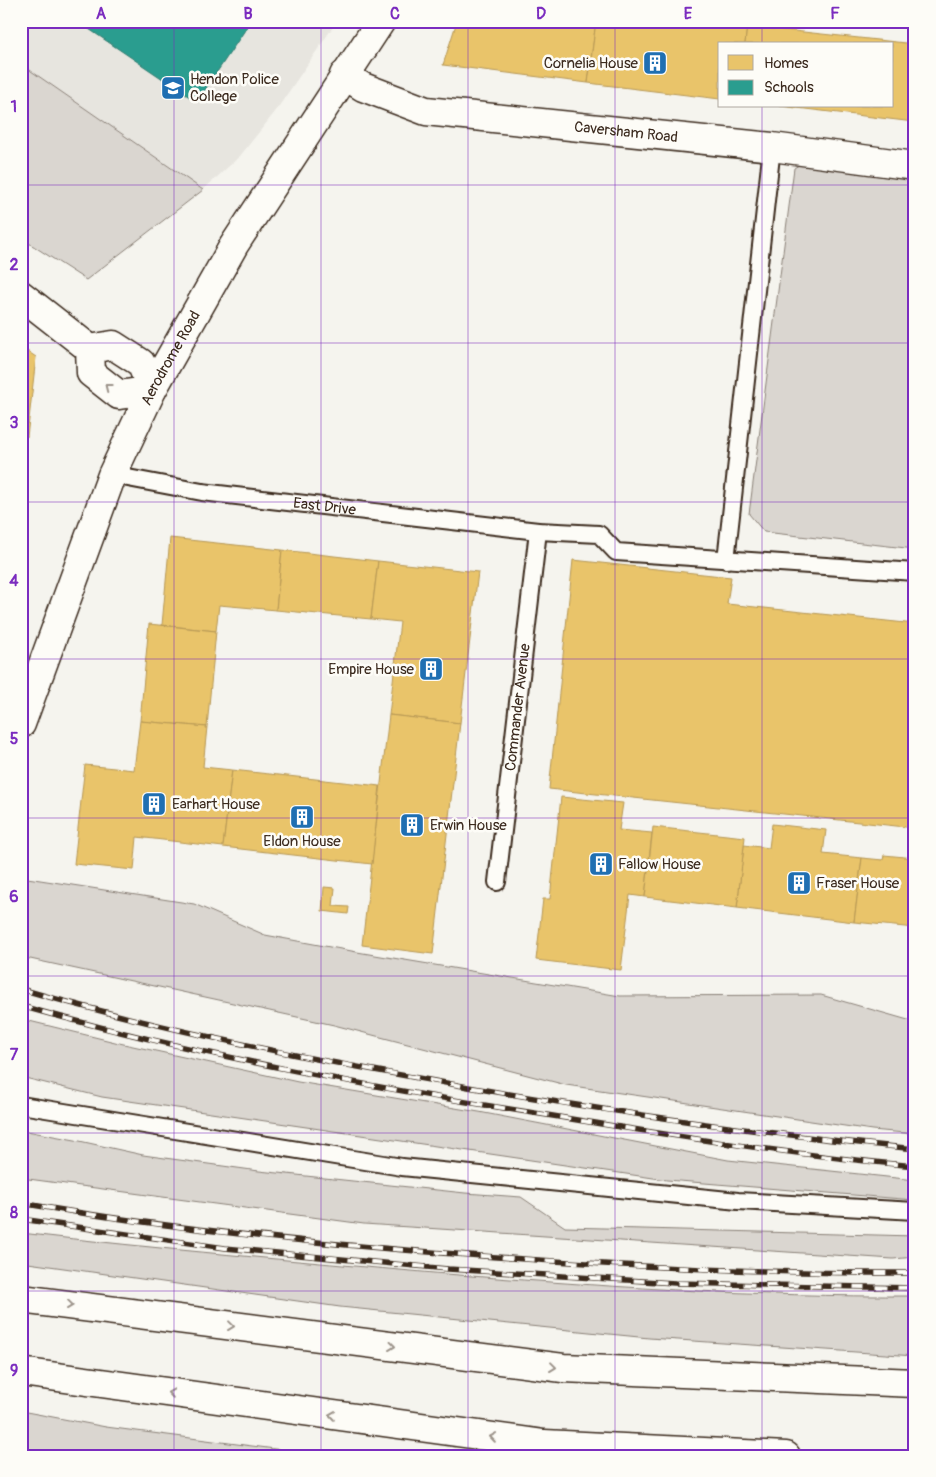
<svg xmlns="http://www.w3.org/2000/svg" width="936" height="1477" font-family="Pangolin,sans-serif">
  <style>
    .built { fill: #e7e5df }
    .green { fill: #dad6d0; stroke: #8a8077 }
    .homes { fill: #e9c46a; stroke: #b59653 }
    .schools { fill: #2a9d8f; stroke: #2f7a6d }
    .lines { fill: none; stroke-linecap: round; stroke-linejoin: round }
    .lane-casing { stroke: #3b2a1e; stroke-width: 20 }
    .street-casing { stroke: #3b2a1e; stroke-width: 31 }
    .secondary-casing { stroke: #3b2a1e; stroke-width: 31 }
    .highway-casing { stroke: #3b2a1e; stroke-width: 31 }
    .lane { stroke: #fdfcf7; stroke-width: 16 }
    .street { stroke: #fdfcf7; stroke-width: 28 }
    .secondary { stroke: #fdfcf7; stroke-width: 28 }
    .highway { stroke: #fdfcf7; stroke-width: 28 }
    .rail-casing { stroke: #3b2a1e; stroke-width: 5.5 }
    .rail { stroke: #fdfcf7; stroke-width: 4; stroke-dasharray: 11; stroke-linecap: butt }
    .oneway { stroke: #9c938a }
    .grid { fill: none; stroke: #7b2cbf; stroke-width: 1; stroke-opacity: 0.55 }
    .labels { text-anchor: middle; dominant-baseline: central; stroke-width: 5; stroke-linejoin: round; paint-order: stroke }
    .poi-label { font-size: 15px; fill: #3b2a1e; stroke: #fdfcf7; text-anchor: start }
    .street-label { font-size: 15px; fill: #3b2a1e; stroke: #fdfcf7 }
    .neatline { fill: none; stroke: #7b2cbf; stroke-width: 2 }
    .grid-label { font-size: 16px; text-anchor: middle; font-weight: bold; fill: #7b2cbf }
  </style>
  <rect width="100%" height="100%" fill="#f5f4ee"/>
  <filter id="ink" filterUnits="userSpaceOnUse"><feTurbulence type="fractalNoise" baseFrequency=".02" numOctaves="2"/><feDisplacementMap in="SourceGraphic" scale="10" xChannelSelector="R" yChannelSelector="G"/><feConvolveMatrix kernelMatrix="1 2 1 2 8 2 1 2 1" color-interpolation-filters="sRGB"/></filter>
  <g filter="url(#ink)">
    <path class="built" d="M21,21H337L275,112L240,156L203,190L21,64Z"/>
    <g class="green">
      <path d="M21,64L203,190L86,280L21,238Z"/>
      <path d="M807,160L915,178V549L764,532L749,514L794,168Z"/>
      <path d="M21,877L194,904L265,935L357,952L620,996L821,995L915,1022V1134L872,1130L566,1085L334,1025L21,957Z"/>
      <path d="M21,1019L119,1043L298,1082L479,1112L728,1160L915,1180V1200L667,1180L102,1097L21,1077Z"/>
      <path d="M21,1130L75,1140L143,1155L259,1171L465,1193L521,1197L565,1227L915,1236V1257L893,1259L364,1224L21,1178Z"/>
      <path d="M21,1233C158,1249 296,1261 434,1273C593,1286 754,1297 915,1296V1356L649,1338L340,1307L21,1262Z"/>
      <path d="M21,1411L106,1427L329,1456H21Z"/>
    </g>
    <g class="homes">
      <path d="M457,21H596L588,83L443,65Z"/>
      <path d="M596,21H706L747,26L745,44H720V99L588,83Z"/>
      <path d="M747,26L915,44L914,122L780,106H892V44H745Z"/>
      <path d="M21,347L36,357L27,437L21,433Z"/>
      <path d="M170,538L282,550L276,610L219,605L216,631L162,625Z"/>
      <path d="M282,550L378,561L371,619L276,610Z"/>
      <path d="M573,560L731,577L727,604L915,624V828L549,789Z"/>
      <path d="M378,561L478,572L460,723L389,715L400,622L371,619Z"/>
      <path d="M149,624L216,631L207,727L140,721Z"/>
      <path d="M389,715L460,723L433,954L362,945Z"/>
      <path d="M140,721L207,727L203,767L232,770L223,847L137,837L134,870L74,864L85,765L134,770Z"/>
      <path d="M232,770L380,786L372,864L223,847Z"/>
      <path d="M561,797L623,803L619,830L652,833L645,897L630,895L621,970L536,960L543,899H550Z"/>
      <path d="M772,824L826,830L823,854L862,858L854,922L737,908L744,845L769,848Z"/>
      <path d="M653,827L745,837L737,908L645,897Z"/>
      <path d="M884,855L915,858V928L854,922L862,858L883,860Z"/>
      <path d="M324,887L335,888L333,906L349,907L348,914L322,911Z"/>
    </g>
    <path class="schools" d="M77,21H251L197,102Z"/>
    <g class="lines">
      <defs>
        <g id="lane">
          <path id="s1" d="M112,475L202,492L538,531L599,534L616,552L915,572"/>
          <path d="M726,560L772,147"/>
          <path id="s2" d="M497,882L538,531"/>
          <path d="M21,1105L402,1167L738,1201L915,1211"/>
        </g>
        <g id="street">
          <path id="s3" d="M344,75L363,87L426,111L772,147L915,166"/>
          <path d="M21,295L90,349L113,345L141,363L152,390L119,395L91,373L90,349"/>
        </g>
        <g id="secondary">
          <path id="s4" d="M21,724L112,475L152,390L234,245L381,21"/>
        </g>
        <g id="highway">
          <path d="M21,1299L563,1368L915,1383"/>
          <path d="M21,1372L544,1444L786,1456"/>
        </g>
      </defs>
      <use href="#lane" class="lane-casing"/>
      <use href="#street" class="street-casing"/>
      <use href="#secondary" class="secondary-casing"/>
      <use href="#highway" class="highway-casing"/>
      <use href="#lane" class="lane"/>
      <use href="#street" class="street"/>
      <use href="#secondary" class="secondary"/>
      <use href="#highway" class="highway"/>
      <defs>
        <g id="rail">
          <path d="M21,989C151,1027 284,1054 418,1078C582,1108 748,1132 915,1149"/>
          <path d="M21,1006C196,1055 374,1088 553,1116C673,1136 793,1155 915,1166"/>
          <path d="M21,1203C169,1229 319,1244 469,1255C617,1266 766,1274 915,1273"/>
          <path d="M21,1219L225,1248L448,1269L675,1283L915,1288"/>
        </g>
      </defs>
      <use href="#rail" class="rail-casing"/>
      <use href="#rail" class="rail"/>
    </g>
    <defs><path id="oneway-chevron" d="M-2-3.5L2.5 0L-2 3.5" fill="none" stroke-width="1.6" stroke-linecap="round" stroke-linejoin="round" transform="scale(1.25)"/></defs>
    <g class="oneway">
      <use href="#oneway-chevron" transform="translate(108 387) rotate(-142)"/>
      <use href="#oneway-chevron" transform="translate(70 1305) rotate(7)"/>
      <use href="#oneway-chevron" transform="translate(231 1326) rotate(7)"/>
      <use href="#oneway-chevron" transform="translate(392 1346) rotate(7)"/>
      <use href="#oneway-chevron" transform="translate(553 1367) rotate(7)"/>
      <use href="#oneway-chevron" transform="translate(171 1393) rotate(-172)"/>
      <use href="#oneway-chevron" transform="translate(332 1415) rotate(-172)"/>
      <use href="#oneway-chevron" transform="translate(493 1437) rotate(-172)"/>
    </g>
  </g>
  <path class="grid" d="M174,21V1456M321,21V1456M468,21V1456M615,21V1456M762,21V44M762,106V1456M21,185H915M21,343H915M21,502H915M21,659H915M21,818H915M21,976H915M21,1133H915M21,1291H915"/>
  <defs>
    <symbol id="building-square" viewBox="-11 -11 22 22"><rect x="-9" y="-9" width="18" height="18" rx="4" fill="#1f6fb2" stroke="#fdfcf7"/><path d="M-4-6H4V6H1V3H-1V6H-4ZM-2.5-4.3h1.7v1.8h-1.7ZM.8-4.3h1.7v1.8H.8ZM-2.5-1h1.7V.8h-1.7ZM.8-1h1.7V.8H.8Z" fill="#fff"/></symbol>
    <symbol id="university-square" viewBox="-11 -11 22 22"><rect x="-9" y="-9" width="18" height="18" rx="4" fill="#1f6fb2" stroke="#fdfcf7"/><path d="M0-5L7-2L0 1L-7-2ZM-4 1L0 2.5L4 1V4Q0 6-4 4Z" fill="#fff"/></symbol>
  </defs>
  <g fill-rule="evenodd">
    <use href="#building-square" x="641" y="49" width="28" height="28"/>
    <use href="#university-square" x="159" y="74" width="28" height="28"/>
    <use href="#building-square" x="417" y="655" width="28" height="28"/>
    <use href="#building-square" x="140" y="790" width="28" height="28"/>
    <use href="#building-square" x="288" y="803" width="28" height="28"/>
    <use href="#building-square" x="398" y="811" width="28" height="28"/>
    <use href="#building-square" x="587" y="850" width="28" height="28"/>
    <use href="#building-square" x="785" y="869" width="28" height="28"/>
  </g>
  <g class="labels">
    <g class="poi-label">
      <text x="638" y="63" text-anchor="end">Cornelia House</text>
      <text x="190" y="79">Hendon Police<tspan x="190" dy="17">College</tspan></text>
      <text x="414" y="669" text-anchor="end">Empire House</text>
      <text x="172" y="804">Earhart House</text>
      <text x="430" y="825">Erwin House</text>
      <text x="302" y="841" text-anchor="middle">Eldon House</text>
      <text x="618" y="864">Fallow House</text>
      <text x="816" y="883">Fraser House</text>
    </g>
    <g class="street-label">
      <text stroke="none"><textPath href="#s3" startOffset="291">Caversham Road</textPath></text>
      <text stroke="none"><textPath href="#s4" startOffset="396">Aerodrome Road</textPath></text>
      <text stroke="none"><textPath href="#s1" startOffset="215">East Drive</textPath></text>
      <text stroke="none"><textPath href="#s2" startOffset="176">Commander Avenue</textPath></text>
    </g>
  </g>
  <rect width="936" height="1477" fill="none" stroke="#fdfcf7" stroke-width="55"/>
  <rect x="718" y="42" width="175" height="65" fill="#fdfcf7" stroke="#afa8a0"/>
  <rect x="728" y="55" width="25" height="15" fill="#e9c46a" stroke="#afa8a0"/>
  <text x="764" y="68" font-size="15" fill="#3b2a1e">Homes</text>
  <rect x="728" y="80" width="25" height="15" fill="#2a9d8f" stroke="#afa8a0"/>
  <text x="764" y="92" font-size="15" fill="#3b2a1e">Schools</text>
  <rect x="28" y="28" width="880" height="1422" class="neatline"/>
  <g class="grid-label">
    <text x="101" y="19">A</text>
    <text x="248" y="19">B</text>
    <text x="395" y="19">C</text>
    <text x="541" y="19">D</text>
    <text x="688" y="19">E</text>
    <text x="835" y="19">F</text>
    <text x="14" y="112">1</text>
    <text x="14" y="270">2</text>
    <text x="14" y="428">3</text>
    <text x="14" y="586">4</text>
    <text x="14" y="744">5</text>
    <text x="14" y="902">6</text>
    <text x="14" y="1060">7</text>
    <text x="14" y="1218">8</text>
    <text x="14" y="1376">9</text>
  </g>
</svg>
